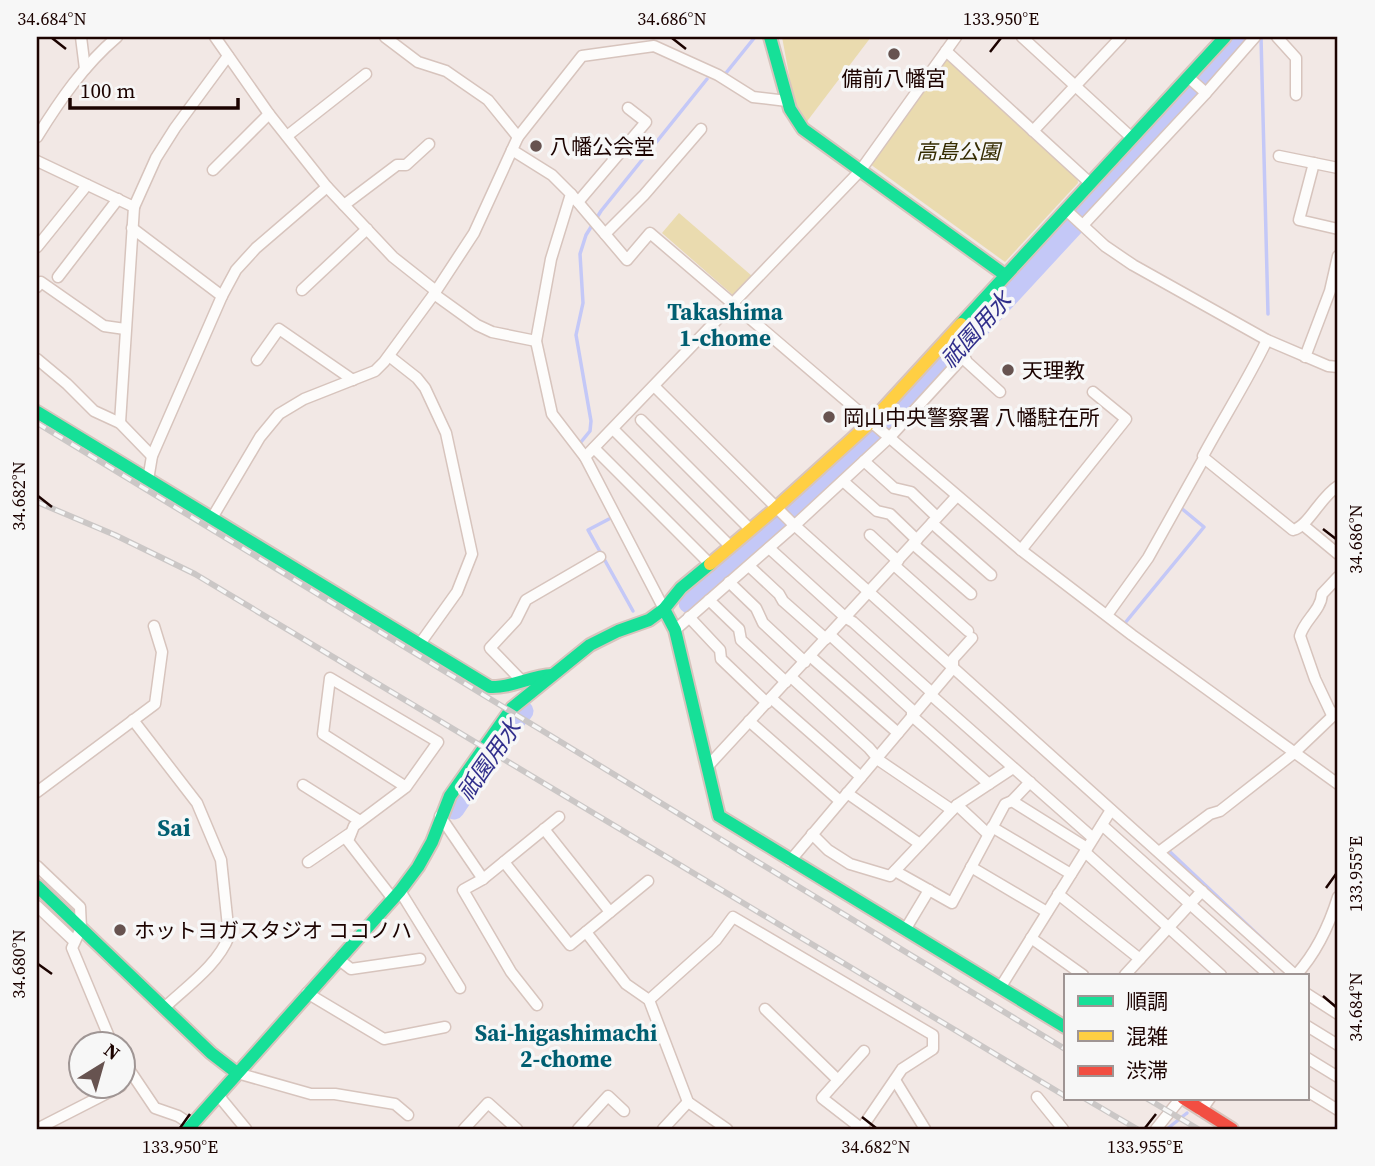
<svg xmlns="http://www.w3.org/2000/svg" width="1375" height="1166" font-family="'Source Serif 4','Noto Sans JP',serif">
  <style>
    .green { fill: #eadbaf }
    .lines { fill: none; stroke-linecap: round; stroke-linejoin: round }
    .stream { stroke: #c4c8f7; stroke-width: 3.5 }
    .river { stroke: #c4c8f7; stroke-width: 21 }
    .street-casing { stroke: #d7c4bd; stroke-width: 13 }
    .fast-casing { stroke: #d7c4bd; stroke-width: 16 }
    .slow-casing { stroke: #d7c4bd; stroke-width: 16 }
    .jam-casing { stroke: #d7c4bd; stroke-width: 16 }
    .street { stroke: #fdfcfb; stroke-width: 10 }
    .fast { stroke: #16e098; stroke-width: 12 }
    .slow { stroke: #ffcf43; stroke-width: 12 }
    .jam { stroke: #f24e42; stroke-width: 12 }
    .rail-casing { stroke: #cbc7c6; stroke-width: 6 }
    .rail { stroke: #f7f7f7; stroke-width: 3.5; stroke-dasharray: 10; stroke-linecap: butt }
    .ticks { fill: none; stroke: #1c0300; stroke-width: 2.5 }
    .poi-dot { fill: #675350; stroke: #f7f7f7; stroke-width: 2.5 }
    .labels { text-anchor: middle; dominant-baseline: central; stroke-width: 7; stroke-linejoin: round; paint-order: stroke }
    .poi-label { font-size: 21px; fill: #1c0300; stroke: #f7f7f7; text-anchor: start }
    .park-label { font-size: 21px; font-style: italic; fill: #342b00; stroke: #f7f7f7 }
    .neighbourhood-label { font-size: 23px; font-weight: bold; fill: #005e71; stroke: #f7f7f7 }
    .water-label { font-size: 23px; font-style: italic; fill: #312f8c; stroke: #f7f7f7 }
    .quarter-label { font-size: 24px; font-weight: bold; fill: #005e71; stroke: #f7f7f7 }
    .neatline { fill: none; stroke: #1c0300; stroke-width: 2.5 }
    .ticks-label { font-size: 18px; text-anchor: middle; fill: #1c0300 }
  </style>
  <rect width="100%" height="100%" fill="#f2e8e5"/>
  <g class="green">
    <path d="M782,37H871L805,124L794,101Z"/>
    <path d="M950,57L1077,175L1078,183L1005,262L870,164L944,59Z"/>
    <path d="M679,213L752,276L734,296L662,233Z"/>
  </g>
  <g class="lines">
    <g class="stream">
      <path d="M1261,37L1268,314"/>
      <path d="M726,73L755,37"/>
      <path d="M581,442L590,431L591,421L576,335L583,303L580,254L586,235L601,211L707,79"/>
      <path d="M609,519L588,530L633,611"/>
      <path d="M1125,623L1204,527L1181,508"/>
      <path d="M1171,848L1168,850L1293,968"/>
      <path d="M1167,1129L1187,1113"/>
      <path d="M1335,1129L1338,1121"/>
    </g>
    <g class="river">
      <path d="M689,603L782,524L879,436L1151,142L1244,37"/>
      <path d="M454,809L508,728L523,711"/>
    </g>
    <defs>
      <g id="street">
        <path d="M81,37L85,69"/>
        <path d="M215,37L269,114L327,187L393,257L436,291"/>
        <path d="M385,37L418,62L446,71L488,100L518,137"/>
        <path d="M1022,37L1132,138"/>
        <path d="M1277,37L1296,58V95"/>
        <path d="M946,51L1090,183"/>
        <path d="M1188,77L1206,93"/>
        <path d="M1033,131L1121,37"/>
        <path d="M287,136L366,74"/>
        <path d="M37,137C60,100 84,65 117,37"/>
        <path d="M1279,156L1338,168"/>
        <path d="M37,161L134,207L156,158L175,128L228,56"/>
        <path d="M1314,163L1299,220L1338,229"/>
        <path d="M213,170L269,114"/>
        <path d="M571,194L627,260L650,233L1021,550L1132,635L1338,784"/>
        <path d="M578,202L646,122L628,108"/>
        <path d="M344,205L397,165H406L429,144"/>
        <path d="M1066,210L1105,246L1133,265L1267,340L1328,366L1338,367"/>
        <path d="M1083,225L1206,93L1255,37"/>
        <path d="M132,228L222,296"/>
        <path d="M605,234L644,195L701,129"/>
        <path d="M37,247L87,185"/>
        <path d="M58,277L118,199"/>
        <path d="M37,287L41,282L104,326L125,329"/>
        <path d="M302,290L367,229"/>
        <path d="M434,294L477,325L492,332L536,341"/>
        <path d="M948,340L964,356L967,362L1000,392"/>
        <path d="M389,356L417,378L425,388L446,433L472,554L457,592L419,645"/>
        <path d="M1305,357L1330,291L1338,256"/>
        <path d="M37,359L67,384L94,411L120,423L152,456"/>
        <path d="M257,360L279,329L353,380"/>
        <path d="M654,386L791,522L1295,975"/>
        <path d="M641,420L751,530"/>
        <path d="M120,423L134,207"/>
        <path d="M613,429L731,547"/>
        <path d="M594,448L710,564"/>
        <path d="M585,457L860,171L956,37"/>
        <path d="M1204,458L1293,530C1309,526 1320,497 1338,486"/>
        <path d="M864,461L894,488L911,492L937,517"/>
        <path d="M148,480L152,456L222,296L236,270L256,248L327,187"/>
        <path d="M843,481L877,511L890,514L917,540"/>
        <path d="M212,518L260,437L279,414L304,399L375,371L384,362L434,294L474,233L512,150"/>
        <path d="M932,523L991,575"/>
        <path d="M1303,525L1338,554"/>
        <path d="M870,535L898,561"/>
        <path d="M913,544L971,594"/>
        <path d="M769,548L846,618L853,622L929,690L931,695L1093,838"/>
        <path d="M1021,550L1126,419L1093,392"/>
        <path d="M894,565L968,631"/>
        <path d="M749,566L779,594L783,601L826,639"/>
        <path d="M729,582L756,608L763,623L805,662"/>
        <path d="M709,600L739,629L741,640L786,682"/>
        <path d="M664,609L585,457L552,414L536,341L551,259L571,194L552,175L512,150L518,137L582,56L654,46L718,75L753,97L787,101"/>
        <path d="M1107,615L1148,558L1204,458L1203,456C1224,417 1248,380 1267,340"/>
        <path d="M689,617L720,650L721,659L767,703"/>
        <path d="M675,630L795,525L890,437L964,356"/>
        <path d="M830,635L912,710V716L989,784"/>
        <path d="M810,656L898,733"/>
        <path d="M791,677L869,748L880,761L952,810"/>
        <path d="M521,680L490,648L516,620L526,600L600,557"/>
        <path d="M771,698L861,777"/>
        <path d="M1332,715L1315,679L1300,636C1304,620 1321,611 1322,594L1338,577"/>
        <path d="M133,720L197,803L221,860L229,936C218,965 186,987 164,1008"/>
        <path d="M749,721L840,801"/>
        <path d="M708,766L956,497"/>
        <path d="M303,785L360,821"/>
        <path d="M37,792L155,704L162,652L154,626"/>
        <path d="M847,793L920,844"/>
        <path d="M1012,801L1087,848"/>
        <path d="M957,805L988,834"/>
        <path d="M440,816L483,879"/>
        <path d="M1102,825L1269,975"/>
        <path d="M992,827L1071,874"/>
        <path d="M544,829L610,912"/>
        <path d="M812,834L828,850L850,864L890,876L957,805L1013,768"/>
        <path d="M1085,852L1221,975"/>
        <path d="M1159,852L1210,814L1220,811L1294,753L1338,711"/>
        <path d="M790,861L953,668V659L972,638"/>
        <path d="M308,862L349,834"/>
        <path d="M504,862L570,945L648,881"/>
        <path d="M37,866L80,907L81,928L72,948L112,1044"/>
        <path d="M971,867L1047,912"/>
        <path d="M895,871L952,903L1005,804L1012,801L1030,782"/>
        <path d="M400,891L460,988"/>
        <path d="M1058,894L1140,959"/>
        <path d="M393,899L348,841L354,826L406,787L438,742L330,678L323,734L406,787"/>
        <path d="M37,906L74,941"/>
        <path d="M905,930L929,890"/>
        <path d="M586,932L626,984L649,1000L688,1102L727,1129"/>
        <path d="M1031,938L1083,975"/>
        <path d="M338,959L351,969L420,959"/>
        <path d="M1125,975L1202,891"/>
        <path d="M1296,975C1317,952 1329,926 1338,897"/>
        <path d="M1000,988L1111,810"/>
        <path d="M307,993L384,1039L445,1027"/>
        <path d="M1307,994L1338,1014"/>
        <path d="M649,1000L716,940L733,917L933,1035V1049L902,1069L861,1129"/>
        <path d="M537,1005L511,972L463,890L483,879L559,817"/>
        <path d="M765,1009L838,1080"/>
        <path d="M1307,1026L1338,1045"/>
        <path d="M1307,1058L1338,1077"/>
        <path d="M122,1059L155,1108L178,1116L192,1125"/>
        <path d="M237,1073L311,1094H335L395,1104L408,1115"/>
        <path d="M895,1080L925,1129"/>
        <path d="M1307,1091L1338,1110"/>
        <path d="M218,1095L246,1129"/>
        <path d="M1037,1097L1063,1129"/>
        <path d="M1201,1111L1210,1098"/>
        <path d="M37,1129L121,1086"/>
        <path d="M464,1129L488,1103L517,1129"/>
        <path d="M578,1129L608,1096L624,1111"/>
        <path d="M663,1129L688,1102"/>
        <path d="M862,1129L822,1098L864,1051"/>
        <path d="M1156,1129L1181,1098"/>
      </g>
      <g id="fast">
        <path d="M770,37L790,109L803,129L1005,275"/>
        <path d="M961,324L1225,37"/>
        <path d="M37,412L490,687C512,688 530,676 552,675"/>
        <path d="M664,609L675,630L719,816L1065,1027"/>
        <path d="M37,886L211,1053L237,1073"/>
        <path d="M188,1129L400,891L418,867L432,842L450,796L512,708L590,645L618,631L649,620L664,609L681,588L710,564"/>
      </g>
      <path id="slow" d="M710,564L776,508L872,421L961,324"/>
      <path id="jam" d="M1183,1098L1232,1129"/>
    </defs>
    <use href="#street" class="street-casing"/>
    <use href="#fast" class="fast-casing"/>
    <use href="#slow" class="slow-casing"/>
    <use href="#jam" class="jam-casing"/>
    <use href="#street" class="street"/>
    <use href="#fast" class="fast"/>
    <use href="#slow" class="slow"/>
    <use href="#jam" class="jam"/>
    <defs>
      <g id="rail">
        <path d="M37,423L1065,1049"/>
        <path d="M37,502L115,535L195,574L1065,1096"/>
        <path d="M1084,1098L1137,1129"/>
        <path d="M1146,1098L1198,1129"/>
      </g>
    </defs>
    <use href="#rail" class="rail-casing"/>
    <use href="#rail" class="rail"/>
  </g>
  <path class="ticks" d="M52,38L66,49M672,38L686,49M990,52L1001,38M38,496L52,507M1323,529L1336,539M1326,888L1336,874M38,964L52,974M1323,996L1336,1007M862,1117L876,1128M180,1128L190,1114M1145,1128L1156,1114"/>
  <g class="poi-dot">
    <circle cx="894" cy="54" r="7"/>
    <circle cx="536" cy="146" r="7"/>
    <circle cx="1008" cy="370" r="7"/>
    <circle cx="829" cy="417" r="7"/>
    <circle cx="120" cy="930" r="7"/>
  </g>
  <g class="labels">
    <g class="poi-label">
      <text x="894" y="78" text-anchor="middle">備前八幡宮</text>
      <text x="550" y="146">八幡公会堂</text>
      <text x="1022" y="370">天理教</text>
      <text x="843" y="417">岡山中央警察署 八幡駐在所</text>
      <text x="134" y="930">ホットヨガスタジオ ココノハ</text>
    </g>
    <g class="park-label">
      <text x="958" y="151">高島公園</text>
    </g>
    <g class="neighbourhood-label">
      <text x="725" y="312">Takashima<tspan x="725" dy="26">1-chome</tspan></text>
      <text x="566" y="1033">Sai-higashimachi<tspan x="566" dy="26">2-chome</tspan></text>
    </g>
    <g class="water-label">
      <text transform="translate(976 330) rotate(-48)">祇園用水</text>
      <text transform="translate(489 760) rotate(-55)">祇園用水</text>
    </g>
    <g class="quarter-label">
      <text x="174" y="827">Sai</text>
    </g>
  </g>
  <rect width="1375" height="1166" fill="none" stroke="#f7f7f7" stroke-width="77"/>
  <rect x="1064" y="974" width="245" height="126" fill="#f7f7f7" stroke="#9f9594" stroke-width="2"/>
  <rect x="1078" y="996" width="35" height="10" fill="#16e098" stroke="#9f9594" stroke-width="2"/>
  <text x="1126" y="1009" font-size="21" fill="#1c0300">順調</text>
  <rect x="1078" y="1031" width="35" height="10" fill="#ffcf43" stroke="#9f9594" stroke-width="2"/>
  <text x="1126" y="1044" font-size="21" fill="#1c0300">混雑</text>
  <rect x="1078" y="1066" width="35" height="10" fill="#f24e42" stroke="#9f9594" stroke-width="2"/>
  <text x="1126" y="1078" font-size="21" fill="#1c0300">渋滞</text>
  <g transform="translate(102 1065) rotate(37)"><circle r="33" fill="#f7f7f7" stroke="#9f9594" stroke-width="2"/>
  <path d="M0-5L12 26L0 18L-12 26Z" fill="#675350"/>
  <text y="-10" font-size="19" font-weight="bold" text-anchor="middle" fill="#1c0300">N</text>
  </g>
  <path d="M70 98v10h168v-10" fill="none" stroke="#1c0300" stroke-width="3.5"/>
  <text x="80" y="98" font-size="21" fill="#1c0300" stroke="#f7f7f7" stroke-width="5" paint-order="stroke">100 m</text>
  <rect x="38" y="38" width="1298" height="1090" class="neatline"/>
  <g class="ticks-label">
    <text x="52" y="25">34.684°N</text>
    <text x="672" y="25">34.686°N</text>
    <text x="1001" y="25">133.950°E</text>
    <text transform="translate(19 496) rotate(-90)" y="6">34.682°N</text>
    <text transform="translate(1356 539) rotate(-90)" y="6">34.686°N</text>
    <text transform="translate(1356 874) rotate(-90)" y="6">133.955°E</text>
    <text transform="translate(19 964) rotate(-90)" y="6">34.680°N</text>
    <text transform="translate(1356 1007) rotate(-90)" y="6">34.684°N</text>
    <text x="180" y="1153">133.950°E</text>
    <text x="876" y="1153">34.682°N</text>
    <text x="1145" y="1153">133.955°E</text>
  </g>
</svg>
